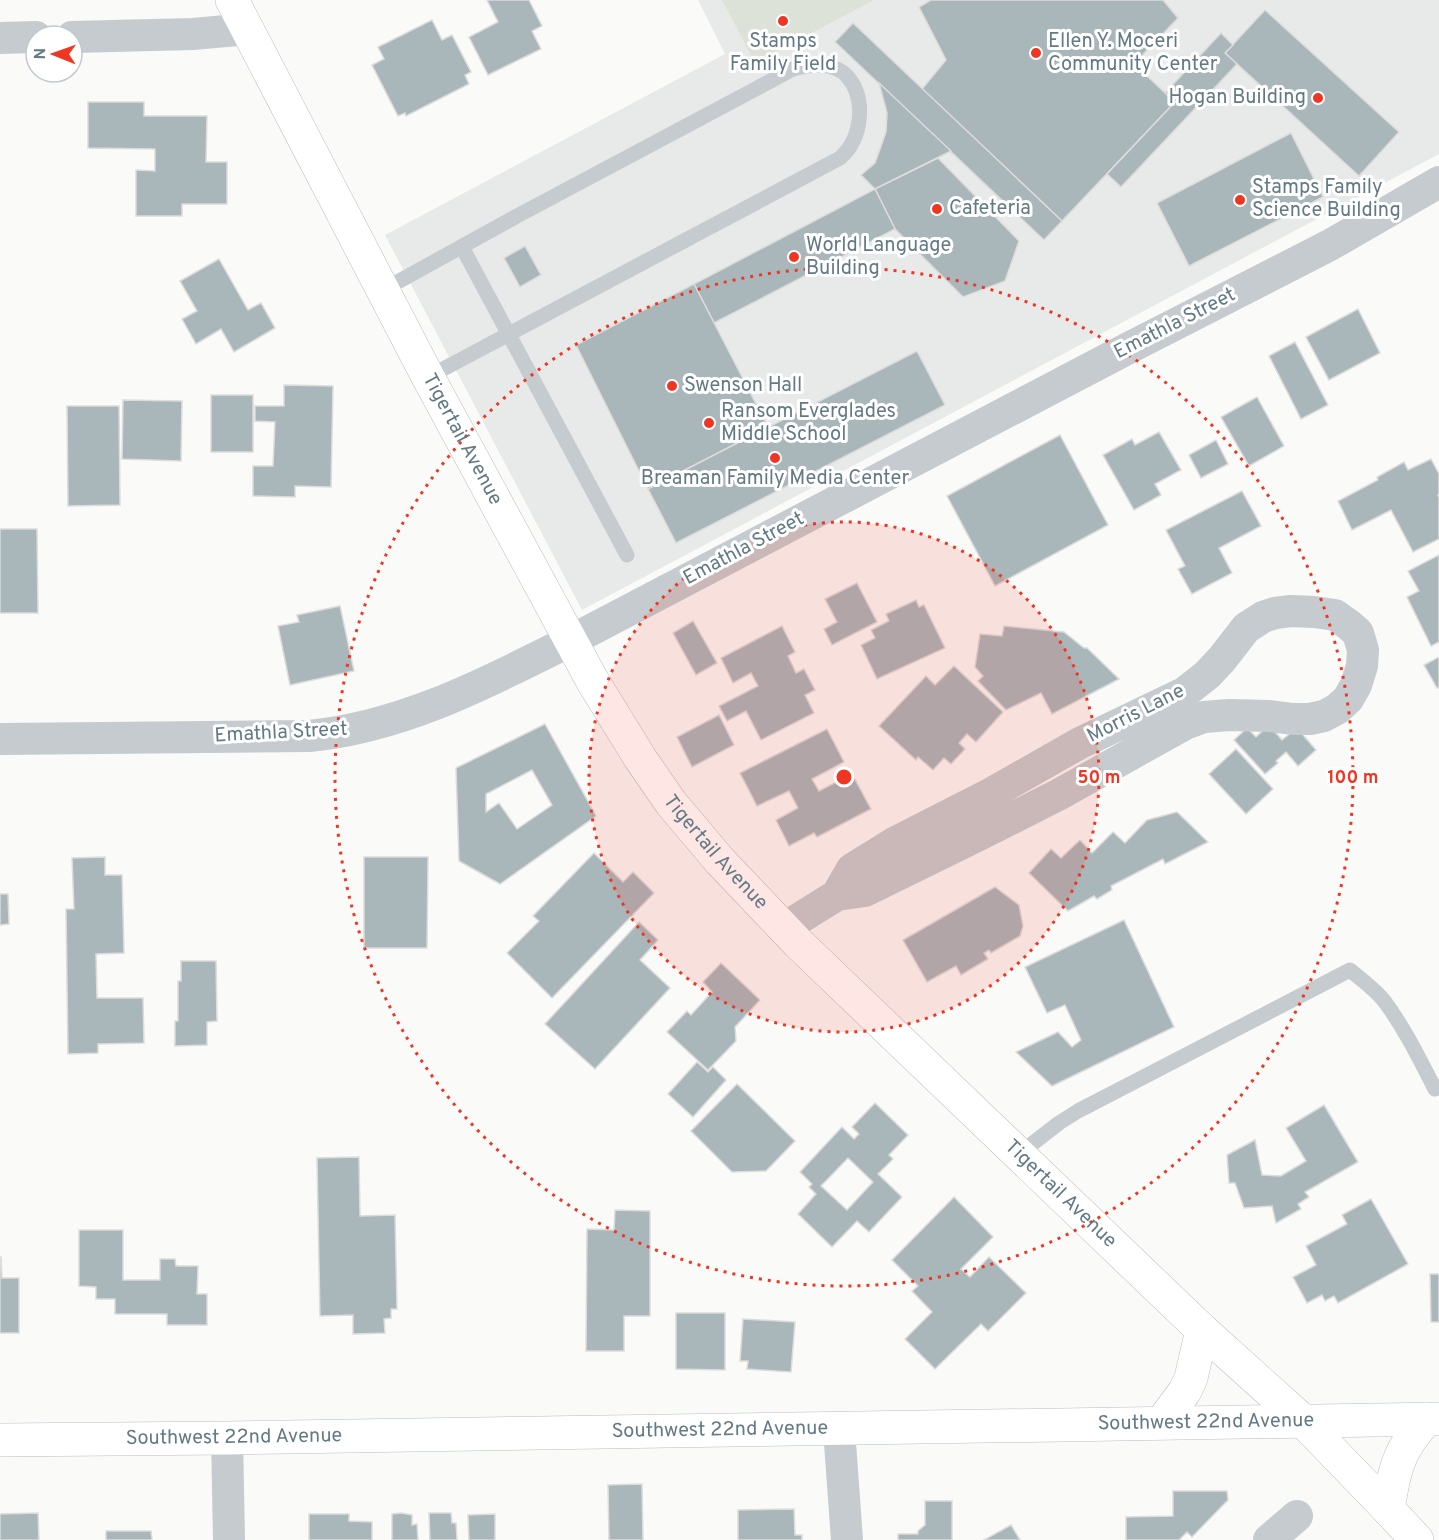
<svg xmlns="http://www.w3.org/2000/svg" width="1439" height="1540" font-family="Overpass,sans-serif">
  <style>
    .built { fill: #e8eae9 }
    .green { fill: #dde2d8 }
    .building { fill: #a9b6ba; stroke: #dcdcda; stroke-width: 1.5; fill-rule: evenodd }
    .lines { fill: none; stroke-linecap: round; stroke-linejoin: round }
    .secondary-casing { stroke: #b7bfc3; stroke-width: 34 }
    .lane { stroke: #c5cbce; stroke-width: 15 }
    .street { stroke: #c5cbce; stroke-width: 32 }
    .secondary { stroke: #fff; stroke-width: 33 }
    .ring { fill: none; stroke: #f03522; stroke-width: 3; stroke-dasharray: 3 6 }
    .poi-dot { fill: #f03522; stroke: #fff; stroke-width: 2 }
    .labels { text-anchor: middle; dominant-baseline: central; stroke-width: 6; stroke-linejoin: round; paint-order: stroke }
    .poi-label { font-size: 20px; fill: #637a85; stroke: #fff; text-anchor: start }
    .street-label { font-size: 20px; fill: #637a85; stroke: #fff }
    .centre { fill: #f03522; stroke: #fff; stroke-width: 3 }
    .ring-label { font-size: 18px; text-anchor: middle; font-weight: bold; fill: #f03522; stroke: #fff; stroke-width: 6; stroke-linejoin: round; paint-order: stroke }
  </style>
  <rect width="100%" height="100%" fill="#fafaf8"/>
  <path class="built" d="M698,0H1439V154L582,610L385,235L725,54Z"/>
  <path class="green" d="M722,0H874L755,63Z"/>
  <g class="building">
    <path d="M487,0H529L542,26L532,31L541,49L488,75L469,37L498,22Z"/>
    <path d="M931,0H1163L1178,18L1134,64L1175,102L1062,221L922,89L946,60L919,7Z"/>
    <path d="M1265,10L1399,132L1359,176L1225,53Z"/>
    <path d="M432,20L442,40L452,35L471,72L465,75L469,84L406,116L405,113L398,116L372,65L384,59L378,47Z"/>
    <path d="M853,23L1062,221L1044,240L835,42Z"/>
    <path d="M1221,33L1233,45L1225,53L1237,64L1121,187L1107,174L1175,102L1165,93Z"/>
    <path d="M879,83L951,151L875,189L861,175L875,163L886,132L887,113Z"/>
    <path d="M88,102H144V116H207L206,162H227V204H182V216H136V170L155,171V149L88,148Z"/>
    <path d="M1291,133L1323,197L1189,266L1157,203Z"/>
    <path d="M938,158L1019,241L1005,281L963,297L895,229L875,189Z"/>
    <path d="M875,189L895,229L714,323L694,284Z"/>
    <path d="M525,246L541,275L520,287L504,258Z"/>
    <path d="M219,259L248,310L261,303L275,328L234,352L221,329L196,344L182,319L197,311L180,281Z"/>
    <path d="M694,284L768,427L648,489L576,345Z"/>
    <path d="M1358,309L1380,353L1329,380L1306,337Z"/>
    <path d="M1295,342L1328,405L1301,419L1269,356Z"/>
    <path d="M917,351L945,405L676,543L648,489Z"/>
    <path d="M284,385L333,386L331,487L295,486V497L253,496V466H273L275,422L255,421V406H284Z"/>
    <rect x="211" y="395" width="42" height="57"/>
    <path d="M1257,397L1284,446L1249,466L1221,417Z"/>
    <path d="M123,400L182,401L181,461L122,459Z"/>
    <path d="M67,406H119L120,505L68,506Z"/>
    <path d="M1159,432L1181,470L1155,484L1161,495L1134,510L1103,455L1132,439L1135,445Z"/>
    <path d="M1060,435L1108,525L995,586L947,496Z"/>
    <path d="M1216,440L1228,464L1201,478L1189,455Z"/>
    <path d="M1431,459L1439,474V495H1438L1439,498V539L1413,552L1391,510L1352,530L1338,501L1378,480L1377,477L1404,462L1408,470Z"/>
    <path d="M1242,491L1261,526L1219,548L1232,573L1192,594L1178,569L1185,566L1166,530Z"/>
    <path d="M0,529H37L38,613H0Z"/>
    <path d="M1439,555V642L1431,646L1407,597L1419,591L1408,571Z"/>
    <path d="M857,583L877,622L832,645L824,629L837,622L825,599Z"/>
    <path d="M916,600L919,607L924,605L945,648L877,679L861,645L875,638L871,630L889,621L886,614Z"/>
    <path d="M340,606L354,671L290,685L278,626L299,622L297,615Z"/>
    <path d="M693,621L717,663L696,675L673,633Z"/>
    <path d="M782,626L795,652L788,656L796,673L804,669L815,690L805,695L814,713L761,740L746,711L727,721L719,706L758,686L751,673L733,683L721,658Z"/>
    <path d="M1004,626L1064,632L1084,648H1087L1119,679L1052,714L1041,693L1006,710L978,681L983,676L975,667L980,634L1002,636Z"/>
    <path d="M1439,657V688H1437L1424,665Z"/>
    <path d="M954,666L1003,712L976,742L967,734L959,743L965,749L951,764L944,758L933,770L918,757L916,760L879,726L926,676L935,685Z"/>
    <path d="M719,715L734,745L692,767L677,737Z"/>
    <path d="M545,724L596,816L500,884L459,861L456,768ZM532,770L552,805L517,829L499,803L486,812V794Z"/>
    <path d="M1269,725L1282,740L1297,728L1316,750L1298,766L1286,752L1276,761L1278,763L1265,774L1234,740L1247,728L1256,737Z"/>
    <path d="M827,729L844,762L812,779L819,791L852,774L871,809L817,837L814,833L789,846L776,820L798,808L789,791L757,806L740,773Z"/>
    <path d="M1236,749L1273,789L1246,814L1209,774Z"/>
    <path d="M1177,812L1208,842L1165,864L1163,859L1111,886L1112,890L1097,899L1094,896L1068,911L1029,873L1051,849L1061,858L1080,840L1092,853L1113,832L1125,843L1147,820Z"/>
    <path d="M594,853L623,882L633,872L654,893L552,998L507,953L539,921L533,916Z"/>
    <path d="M105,857V875H122L124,953L96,954L97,998H143L144,1043L98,1044V1053L68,1054L66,909H74L72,858Z"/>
    <path d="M364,857H428L427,948H364Z"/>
    <path d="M995,887L1019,905L1023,926L1020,936L991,953L989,950L984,953L988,959L961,975L956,966L927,982L903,940Z"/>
    <path d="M0,894H8L9,924L0,925Z"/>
    <path d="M1124,920L1174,1027L1052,1086L1016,1052L1058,1032L1072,1047L1081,1040L1065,1005L1047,1013L1025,967Z"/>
    <path d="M639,922L658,940L640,960L670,988L595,1069L545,1024Z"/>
    <path d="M181,961H216L217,1021L207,1022V1045L175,1046V1021H178V981H181Z"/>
    <path d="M721,963L760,1000L735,1027L736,1041L708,1070L667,1032L687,1011L691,1015L712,992L703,982Z"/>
    <path d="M697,1062L708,1072L713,1067L726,1080L693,1117L668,1094Z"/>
    <path d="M737,1084L795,1141L766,1171L732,1172L691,1131Z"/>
    <path d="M875,1103L908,1135L889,1155L893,1159L878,1174L902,1197L869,1232L857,1221L832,1247L798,1214L816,1194L809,1187L812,1184L800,1172L842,1127L854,1139L859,1134L852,1127ZM848,1158L873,1182L847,1210L821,1186Z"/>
    <path d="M1324,1105L1358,1162L1305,1192L1309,1197L1298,1204L1301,1209L1276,1223L1272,1206L1244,1208L1235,1183H1229L1227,1155L1255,1140L1262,1175L1281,1176L1306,1161L1286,1128Z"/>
    <path d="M359,1157L360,1216L395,1215L397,1309H391V1318L384,1319L385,1333L353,1334V1315L320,1316L317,1158Z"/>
    <path d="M954,1197L993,1237L961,1269L970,1277L989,1257L1026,1293L988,1331L981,1324L935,1369L905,1339L932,1312L912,1291L918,1286L892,1260Z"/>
    <path d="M1371,1199L1408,1264L1338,1303L1334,1296L1325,1301L1322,1295L1307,1303L1293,1277L1316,1265L1306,1246L1347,1224L1342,1215Z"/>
    <path d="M615,1210L650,1211V1316H624V1351H586L587,1229L614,1230Z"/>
    <path d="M79,1230H123V1280H160V1259H175L176,1266H198L197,1294H207V1325H167V1314H115V1299H96V1287L79,1286Z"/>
    <path d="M0,1257H1L2,1278H19V1333H0Z"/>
    <path d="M1430,1274H1439V1322H1431Z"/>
    <path d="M676,1313H725V1370L676,1369Z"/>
    <path d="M743,1319L795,1322L791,1372L747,1369L748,1361H740Z"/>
    <path d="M642,1484L643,1540H609L608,1485Z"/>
    <path d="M1173,1491H1227L1228,1500L1192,1537L1187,1532L1179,1540H1126V1517L1173,1516Z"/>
    <path d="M925,1501H952V1540H898V1534H918V1531L925,1525Z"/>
    <path d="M794,1509L795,1535H802V1540H738V1510Z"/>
    <path d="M38,1513L39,1540H0V1514Z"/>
    <path d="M401,1513L412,1515V1525L417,1524L418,1540H392V1514Z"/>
    <path d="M429,1513H451L452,1523H456L457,1540H430Z"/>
    <path d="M309,1514H349V1521L372,1522V1540H309Z"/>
    <path d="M495,1514V1540H469L468,1515Z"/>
    <path d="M1011,1525L1020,1540H984Z"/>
    <path d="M106,1531H151L152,1540H106Z"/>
  </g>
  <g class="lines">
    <defs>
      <g id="secondary">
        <path id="s1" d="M232,0L428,377L592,680L640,758L671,803L720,861L798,943L1202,1330L1303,1421L1388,1509L1417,1540"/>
        <path d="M1162,1422L1185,1391L1191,1378L1202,1330"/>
        <path id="s2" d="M0,1440L227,1438L1439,1419"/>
        <path d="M1388,1509C1392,1486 1395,1463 1408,1443C1413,1435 1420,1427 1426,1419"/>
      </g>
    </defs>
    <use href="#secondary" class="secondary-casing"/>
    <g class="lane">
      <path d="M462,247L627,555"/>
      <path d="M383,290L517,216L793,69C809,64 834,62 847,76C867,99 862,139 840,158L428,377"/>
      <path d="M1019,1154L1059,1123L1078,1111L1350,970C1362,980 1376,990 1385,1002C1405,1029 1420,1060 1435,1089L1439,1087"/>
    </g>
    <g class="street">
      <path d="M72,37L193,34L248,29"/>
      <path d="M0,38L36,37"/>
      <path d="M0,739L309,736C403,727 488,682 570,641L1121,352L1330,245L1439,182"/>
      <path d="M784,928L837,895L865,891L975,837L1058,795L1185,724L1204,717L1229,715L1270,716L1293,719H1310L1324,716L1337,709L1348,699L1356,685L1362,666L1363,650L1358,633L1349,625L1335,615L1314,612L1291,611L1275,613L1263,617L1246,628L1222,659L1207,675L1184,693L1080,743L992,793L894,843L852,869L837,895"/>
      <path d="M839,1429L847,1540"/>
      <path d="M227,1438L229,1540"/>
      <path d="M1269,1540L1297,1516"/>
    </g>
    <use href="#secondary" class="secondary"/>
  </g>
  <circle cx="844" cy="777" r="255" fill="#f03522" fill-opacity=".12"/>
  <g class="ring">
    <circle cx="844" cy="777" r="255"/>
    <circle cx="844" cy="777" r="509"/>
  </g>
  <g class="poi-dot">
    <circle cx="783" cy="21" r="6"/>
    <circle cx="1036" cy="53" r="6"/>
    <circle cx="1318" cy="98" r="6"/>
    <circle cx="1240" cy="200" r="6"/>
    <circle cx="937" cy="209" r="6"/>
    <circle cx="794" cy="257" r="6"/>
    <circle cx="672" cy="386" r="6"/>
    <circle cx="709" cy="423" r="6"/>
    <circle cx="775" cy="458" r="6"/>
  </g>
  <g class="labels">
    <g class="poi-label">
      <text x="783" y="42" text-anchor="middle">Stamps<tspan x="783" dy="23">Family Field</tspan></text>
      <text x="1048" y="42">Ellen Y. Moceri<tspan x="1048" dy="23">Community Center</tspan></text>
      <text x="1306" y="98" text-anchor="end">Hogan Building</text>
      <text x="1252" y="188">Stamps Family<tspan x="1252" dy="23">Science Building</tspan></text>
      <text x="949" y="209">Cafeteria</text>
      <text x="806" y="246">World Language<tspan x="806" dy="23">Building</tspan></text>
      <text x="684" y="386">Swenson Hall</text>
      <text x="721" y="412">Ransom Everglades<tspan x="721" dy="23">Middle School</tspan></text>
      <text x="775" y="479" text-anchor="middle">Breaman Family Media Center</text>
    </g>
    <g class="street-label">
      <text transform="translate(1175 324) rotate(-27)">Emathla Street</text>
      <text stroke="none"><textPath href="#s1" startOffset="496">Tigertail Avenue</textPath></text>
      <text transform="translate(744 549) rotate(-28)">Emathla Street</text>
      <text transform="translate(1136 714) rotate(-27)">Morris Lane</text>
      <text transform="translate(281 733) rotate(-3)">Emathla Street</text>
      <text stroke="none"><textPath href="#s1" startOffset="982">Tigertail Avenue</textPath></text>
      <text stroke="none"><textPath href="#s1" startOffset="1468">Tigertail Avenue</textPath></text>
      <text stroke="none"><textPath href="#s2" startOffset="1206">Southwest 22nd Avenue</textPath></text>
      <text stroke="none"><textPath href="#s2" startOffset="720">Southwest 22nd Avenue</textPath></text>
      <text stroke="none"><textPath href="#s2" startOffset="234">Southwest 22nd Avenue</textPath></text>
    </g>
  </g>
  <circle cx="844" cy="777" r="9" class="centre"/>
  <g class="ring-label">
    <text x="1099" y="783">50 m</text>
    <text x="1353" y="783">100 m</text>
  </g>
  <g transform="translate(54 54) rotate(271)"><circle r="28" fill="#ffffff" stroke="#c1cace" stroke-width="1.5"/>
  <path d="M0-4.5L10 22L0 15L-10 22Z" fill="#f03522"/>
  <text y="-9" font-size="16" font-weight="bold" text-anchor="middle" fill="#637a85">N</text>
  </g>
</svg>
